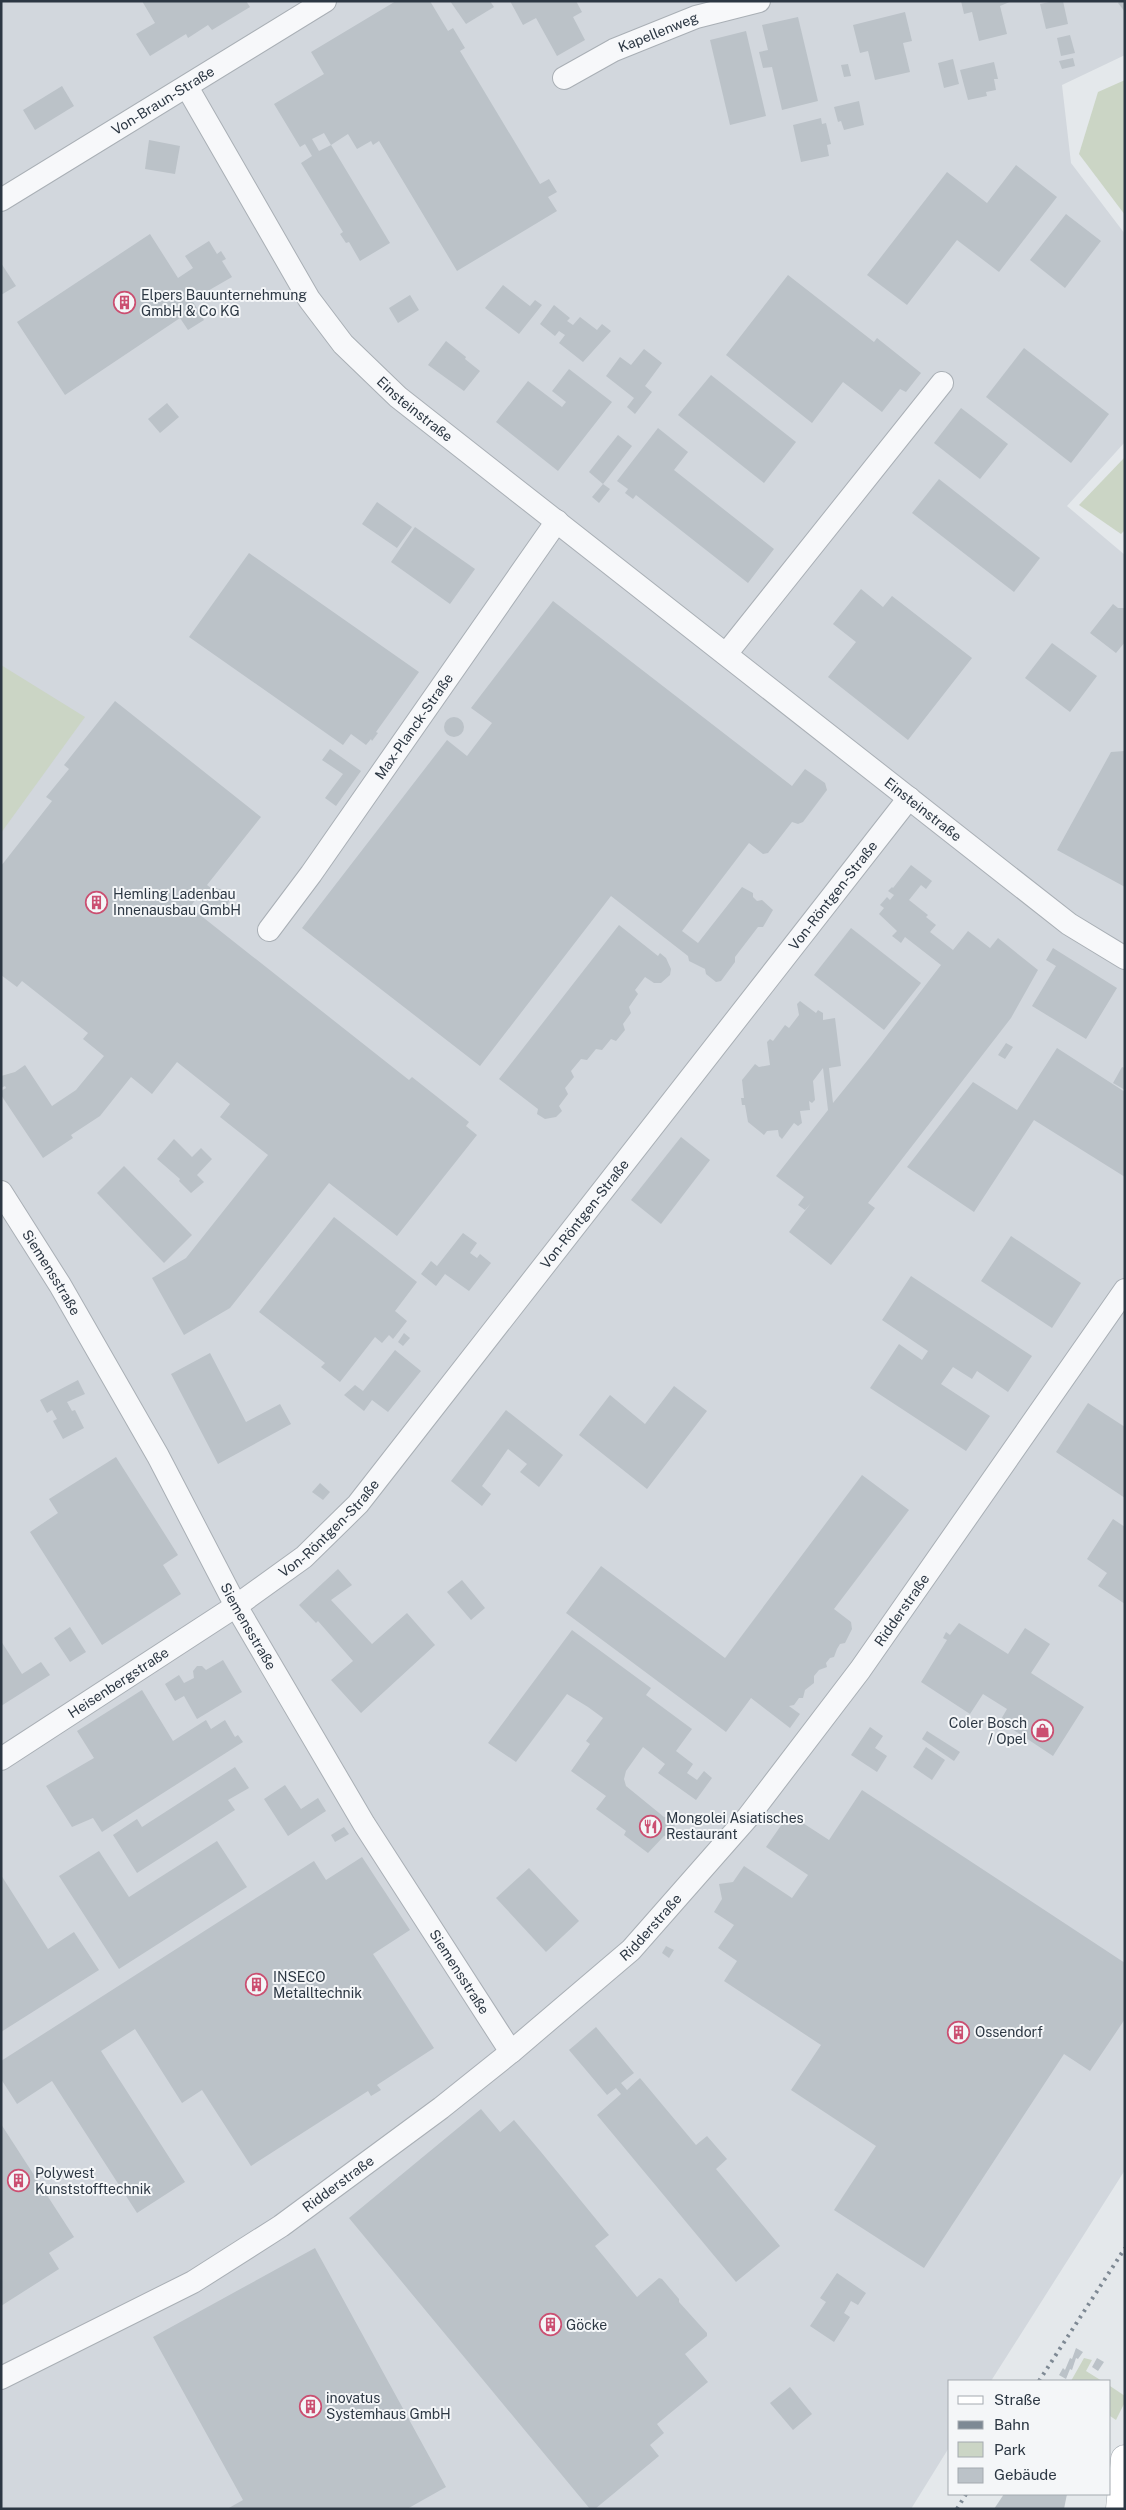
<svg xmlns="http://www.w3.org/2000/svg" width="1126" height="2510" font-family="'Public Sans',sans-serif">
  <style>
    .built { fill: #d2d7dd }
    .green { fill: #cbd5c5 }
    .building { fill: #bbc2c8; fill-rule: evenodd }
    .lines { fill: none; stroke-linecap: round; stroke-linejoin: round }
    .street-casing { stroke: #a9afb5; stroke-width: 24 }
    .secondary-casing { stroke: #a9afb5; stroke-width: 29 }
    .street { stroke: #f7f8fa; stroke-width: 22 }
    .secondary { stroke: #fff; stroke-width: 28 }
    .rail { stroke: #7e8994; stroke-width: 4; stroke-dasharray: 2.5 5; stroke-linecap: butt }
    .labels { text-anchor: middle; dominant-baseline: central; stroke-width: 4; stroke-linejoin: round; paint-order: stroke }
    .street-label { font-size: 14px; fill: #2c3743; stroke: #f4f6f8 }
    .poi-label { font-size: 14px; fill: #2c3743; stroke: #f4f6f8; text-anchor: start }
  </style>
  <rect width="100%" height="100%" fill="#e4e8eb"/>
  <path class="built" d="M1,1H1125V55L1062,85L1071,163L1125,234V442L1067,506L1125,555V2170L991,2381H950V2446L911,2509H1Z"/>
  <g class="green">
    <path d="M1125,80V215L1079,154L1098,92Z"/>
    <path d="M1125,457V530L1121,534L1079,505Z"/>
    <path d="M1,665L85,717L1,833Z"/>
    <path d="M1084,2358L1092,2360L1086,2371L1102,2381H1071Z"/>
    <path d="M1110,2386L1125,2396V2402L1116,2420L1110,2416Z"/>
  </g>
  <g class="building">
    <path d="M142,1H246L250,7L212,30L208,25L188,38L186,34L150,56L136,34L155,23Z"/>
    <path d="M396,1H430L448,31L453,28L465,48L460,51L540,184L549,179L557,192L548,197L557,211L457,271L379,141L373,145L371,141L357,149L348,134L331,145L390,243L360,261L349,242L346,243L340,234L343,232L301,163L312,156L305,144L300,147L274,104L324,74L311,52ZM324,133L331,145L319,151L312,139Z"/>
    <path d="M450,1H490L494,7L466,24Z"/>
    <path d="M510,1H576L582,12L573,17L585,40L557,56L536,18L523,25Z"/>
    <path d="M961,1H1012L1000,6L1007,34L979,41L972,12L964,14Z"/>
    <path d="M1054,1H1063L1068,24L1046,29L1040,4Z"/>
    <path d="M1120,1H1125V12L1118,3Z"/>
    <path d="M905,12L912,41L903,43L910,72L875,80L868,51L860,53L853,25Z"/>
    <path d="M798,17L818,101L782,110L772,67L763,68L759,52L768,50L762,25Z"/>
    <path d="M746,31L766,116L730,125L710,40Z"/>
    <path d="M1070,35L1075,53L1061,56L1057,38Z"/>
    <path d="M1073,58L1075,66L1062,69L1059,61Z"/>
    <path d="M953,59L959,84L944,88L938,63Z"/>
    <path d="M994,62L998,79H994L996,90L986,92L987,96L968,100L960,70Z"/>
    <path d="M848,64L851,76L844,77L841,65Z"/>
    <path d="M62,86L74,106L35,130L23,110Z"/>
    <path d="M859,101L864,125L844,130L841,121L838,122L834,107Z"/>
    <path d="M821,118L822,124L826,123L831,144L827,145L829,156L801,162L793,125Z"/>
    <path d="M149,140L180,146L175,174L145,169Z"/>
    <path d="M1016,165L1057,197L999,272L957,240L907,305L867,275L947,172L987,203Z"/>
    <path d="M1066,214L1101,241L1065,288L1030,260Z"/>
    <path d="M150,234L178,278L193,268L185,256L209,241L217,254L221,251L226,259L222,261L232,277L192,300L204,320L188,330L180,318L65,395L17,322Z"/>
    <path d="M1,263L16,286L1,295Z"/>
    <path d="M788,275L874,342L877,338L921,373L906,392L900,389L882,412L843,382L812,423L726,355Z"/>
    <path d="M503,285L530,306L535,300L542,305L519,334L485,308Z"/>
    <path d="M410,295L419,310L398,323L389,308Z"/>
    <path d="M554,305L570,318L567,321L573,325L580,317L597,330L602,324L611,331L583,362L559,343L565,335L559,331L555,336L540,324Z"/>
    <path d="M446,341L466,357L465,359L480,371L464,391L428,365Z"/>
    <path d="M1024,348L1109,414L1071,463L986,397Z"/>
    <path d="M644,349L662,363L645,386L652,392L635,414L627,407L634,398L606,376L620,357L631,365Z"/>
    <path d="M569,369L612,402L558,471L496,422L528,381L562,407L566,402L552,391Z"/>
    <path d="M711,375L796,442L764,483L678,415Z"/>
    <path d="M167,403L179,417L160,433L148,419Z"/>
    <path d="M961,408L1008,444L980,479L934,443Z"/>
    <path d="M658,428L688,452L674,470L774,549L748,583L636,495L633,499L625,493L628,489L617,481Z"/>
    <path d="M618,435L632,446L603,484L589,472Z"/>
    <path d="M939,479L1040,558L1014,592L912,513Z"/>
    <path d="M603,484L610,489L599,503L592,497Z"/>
    <path d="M377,502L412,527L397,548L362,524Z"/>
    <path d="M415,527L475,569L450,604L391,562Z"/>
    <path d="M249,553L419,672L376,732L378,733L372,741L371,739L366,745L351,734L343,745L189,637Z"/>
    <path d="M861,589L883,607L892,596L972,658L908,740L828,677L856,642L833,624Z"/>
    <path d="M553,601L792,786L805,769L825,783L827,790L803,822L798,824L792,822L768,853L763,854L749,843L682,931L698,943L742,887L753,893V897L757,901L762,900L773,910L763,927H758L735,957V962L721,981L716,982L706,974L705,969L689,961L688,956L611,896L480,1066L302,928L447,740L467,756L492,723L471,708Z"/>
    <path d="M1113,604L1118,608H1125V642L1116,653L1090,633Z"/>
    <path d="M1052,643L1097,676L1070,712L1025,678Z"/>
    <path d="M115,701L261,817L207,885L211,888L221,889L226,893L229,901L226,909L218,914L208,912L202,905V897L199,895L190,907L409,1080L412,1077L469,1122L466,1126L477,1135L397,1236L329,1183L230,1308L184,1335L152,1278L186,1258L268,1155L220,1117L230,1104L177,1062L152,1094L131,1077L100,1116L71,1135L73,1138L43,1158L1,1095V1091L6,1088L5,1086L1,1088V1076L15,1072L25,1065L52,1106L76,1090L104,1056L83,1039L88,1033L22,981L17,987L1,975V866L52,801L46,797L69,769L64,765Z"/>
    <circle cx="454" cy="727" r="10"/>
    <path d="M330,749L361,771L336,806L325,798L343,774L322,760Z"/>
    <path d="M1125,751V887L1057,850L1111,752Z"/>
    <path d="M911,865L932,881L926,889L921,885L909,900L928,915L926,917L936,925L930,932L953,950L968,931L990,948L998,938L1038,970L1011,1018L868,1203L875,1208L831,1265L789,1232L811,1203L805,1210L798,1205L804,1197L776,1176L828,1110L823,1068L813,1081L815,1100L812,1103L809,1101L810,1110L800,1111L802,1123L798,1126L794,1123L782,1139L779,1136L778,1130L767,1131L764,1135L748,1122L745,1105H742L741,1098H744L742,1080L755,1064L759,1067L770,1065L767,1042L770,1039L773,1041L785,1025L789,1028L799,1015L797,1004L800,1001L816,1013L818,1010L823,1013V1020L835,1018L841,1066L829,1068L833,1103L871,1056L941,965L905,937L901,943L892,936L897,931L879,914L884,908L880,905L887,897L890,900L894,895L888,891L892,887L893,888Z"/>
    <path d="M619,925L658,956L660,953L666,958L671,969L670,975L661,983H654L645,977L635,990L638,994L629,1007L631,1013L623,1024L625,1030L616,1041L611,1039L602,1050L596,1049L587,1060L581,1059L571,1071L574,1077L565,1088L568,1094L559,1106L562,1111L556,1117L545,1119L537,1114L538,1109L499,1079Z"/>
    <path d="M851,928L921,983L884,1030L814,975Z"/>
    <path d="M1053,948L1117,988L1086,1039L1032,1006L1056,966L1046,960Z"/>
    <path d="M1006,1043L1013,1047L1005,1059L998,1055Z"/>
    <path d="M1057,1048L1125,1092V1177L1034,1120L974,1212L907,1167L973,1082L1017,1110Z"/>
    <path d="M1122,1067L1125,1068V1090L1113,1083Z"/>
    <path d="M681,1137L710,1160L661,1224L631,1200Z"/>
    <path d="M174,1139L192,1157L201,1148L212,1159L197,1175L204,1182L191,1193L179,1181L180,1179L157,1159Z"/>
    <path d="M124,1166L192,1235L164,1263L97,1193Z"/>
    <path d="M334,1217L417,1282L395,1311L407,1321L393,1339L389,1335L382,1343L375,1337L340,1382L321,1367L325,1363L259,1312Z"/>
    <path d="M463,1233L477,1243L470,1253L477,1258L480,1254L491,1263L469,1291L445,1274L436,1286L421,1274L431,1261L437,1266Z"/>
    <path d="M1011,1236L1081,1283L1052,1328L981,1281Z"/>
    <path d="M911,1276L1032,1356L1008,1392L977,1371L972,1379L953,1367L941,1384L990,1416L966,1451L870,1388L899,1344L922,1360L928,1351L882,1320Z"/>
    <path d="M404,1333L410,1338L403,1346L398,1342Z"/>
    <path d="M395,1350L421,1371L388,1412L372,1400L364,1411L344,1395L355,1385L363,1391Z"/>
    <path d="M210,1353L246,1422L280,1404L291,1424L218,1464L171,1374Z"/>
    <path d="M78,1380L85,1394L67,1402L72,1411L75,1410L84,1428L63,1439L53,1421L57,1419L52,1410L47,1413L40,1400Z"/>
    <path d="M674,1386L707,1411L647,1489L579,1435L610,1395L645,1424Z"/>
    <path d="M1088,1403L1125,1427V1498L1056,1452Z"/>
    <path d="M506,1410L563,1455L539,1487L520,1472L527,1464L508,1449L482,1486L491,1494L482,1506L451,1481Z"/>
    <path d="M116,1457L178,1555L163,1565L181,1594L102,1645L30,1532L58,1513L49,1499Z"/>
    <path d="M862,1475L909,1510L834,1609L851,1622L852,1629L845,1643L840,1644L837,1649L834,1657L830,1658L826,1663L827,1667L819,1670L814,1676V1683L805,1690L803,1698H799L794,1705L789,1706L800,1714L790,1728L751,1698L726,1732L566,1613L601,1566L725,1658Z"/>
    <path d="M320,1483L330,1492L323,1500L312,1492Z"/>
    <path d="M1113,1519L1125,1527V1604L1098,1586L1107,1573L1087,1559Z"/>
    <path d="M338,1569L352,1585L331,1600L372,1644L407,1613L435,1645L361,1713L331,1680L353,1661L318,1621L316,1623L299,1605Z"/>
    <path d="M462,1580L485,1608L471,1620L447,1592Z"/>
    <path d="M959,1623L1008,1654L1025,1628L1050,1644L1031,1673L1084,1707L1053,1756L1000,1721L1007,1709L983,1694L970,1714L921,1682L947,1640L943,1638L946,1632L950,1635Z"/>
    <path d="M70,1627L86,1652L70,1662L54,1638Z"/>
    <path d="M572,1630L651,1688L646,1695L692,1729L676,1751L693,1764L687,1773L697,1780L704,1771L712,1778L696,1800L658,1773L665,1764L643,1747L626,1771L624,1779L626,1786L664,1817L673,1818L675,1821L674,1834L664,1836L648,1853L624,1835L626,1831L596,1809L606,1796L571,1771L590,1744L586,1741L603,1718L588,1707L567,1694L516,1762L488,1743Z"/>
    <path d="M1,1641L22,1674L41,1662L50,1675L1,1706Z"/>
    <path d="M223,1660L242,1692L197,1719L184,1696L175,1701L165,1684L179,1675L184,1683L194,1678L193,1671L197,1666H202L206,1670Z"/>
    <path d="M142,1690L173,1741L206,1720L211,1729L225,1720L235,1737L238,1735L243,1742L102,1832L93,1818L72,1827L46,1786L94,1758L77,1731Z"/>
    <path d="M870,1727L883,1736L875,1748L887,1756L877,1772L851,1755Z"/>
    <path d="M927,1731L960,1752L954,1761L922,1739Z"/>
    <path d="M926,1747L945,1760L932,1780L913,1767Z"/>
    <path d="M235,1767L249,1788L228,1800L235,1810L137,1873L113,1835L137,1819L142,1827Z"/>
    <path d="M285,1785L301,1809L318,1798L326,1811L288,1836L264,1799Z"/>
    <path d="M862,1790L1125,1963V2019L1090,2071L1064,2054L924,2268L834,2210L876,2146L791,2090L821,2045L724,1981L737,1961L718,1948L734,1925L714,1912L722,1899L719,1884L733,1882L744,1866L792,1898L808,1875L766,1847L789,1814L829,1840Z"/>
    <path d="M344,1827L349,1834L335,1842L331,1835Z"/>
    <path d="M217,1841L247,1887L119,1969L59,1876L99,1851L129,1897Z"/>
    <path d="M362,1857L410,1930L373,1954L434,2048L377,2085L381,2090L371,2096L368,2091L251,2166L202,2090L182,2103L135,2029L101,2051L185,2182L137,2213L52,2081L17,2104L1,2079V2061L314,1861L326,1880Z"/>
    <path d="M529,1868L579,1921L546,1952L496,1898Z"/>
    <path d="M1,1875L48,1949L74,1932L99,1970L1,2032Z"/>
    <path d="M666,1946L674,1950L669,1958L662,1953Z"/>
    <path d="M596,2027L634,2073L621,2083L627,2090L640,2078L696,2145L707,2136L727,2159L716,2169L780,2246L736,2282L597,2115L621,2094L616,2088L607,2095L569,2050Z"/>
    <path d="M481,2109L500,2132L514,2120L541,2152L609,2235L595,2246L637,2297L659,2278L662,2279L679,2299V2302L707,2333V2336L685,2354L708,2382L657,2424L664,2433L650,2445L659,2456L595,2509H590L349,2218Z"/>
    <path d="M1,2124L74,2237L49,2253L59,2269L1,2306Z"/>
    <path d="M315,2248L446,2487L407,2509H227L243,2500L153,2337Z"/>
    <path d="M837,2273L866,2293L858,2305L851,2301L844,2313L850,2317L834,2342L810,2326L826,2302L820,2298Z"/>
    <path d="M1076,2348L1083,2352L1078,2359L1076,2358L1072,2370L1070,2369L1066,2379L1059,2375L1063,2368L1065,2370L1070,2358L1072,2359Z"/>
    <path d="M1097,2358L1104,2362L1098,2371L1092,2367Z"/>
    <path d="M790,2387L812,2414L793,2430L770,2403Z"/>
    <path d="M1004,2494H1067L1064,2509H994Z"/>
  </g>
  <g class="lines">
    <defs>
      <g id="street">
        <path id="s1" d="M564,78L614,50L696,17L759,1"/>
        <path id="s2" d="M187,87L309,299L343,344L398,397L1069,924L1125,958"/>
        <path id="s3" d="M1,200L325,1"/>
        <path d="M726,654L942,383"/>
        <path id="s4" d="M269,930L311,874L557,521"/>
        <path id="s5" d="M1,1192L60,1285L158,1456L236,1606L364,1824L511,2052"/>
        <path id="s6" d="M1,1759L236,1606L304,1557L358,1504L909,798"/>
        <path id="s7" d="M1,2378L193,2282L281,2226L441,2108L511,2052L631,1950L748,1817L860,1670L1125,1290"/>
      </g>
      <path id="secondary" d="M1120,2509L1125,2459"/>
    </defs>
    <use href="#street" class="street-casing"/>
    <use href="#secondary" class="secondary-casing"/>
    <use href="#street" class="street"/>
    <use href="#secondary" class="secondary"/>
    <g class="rail">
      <path d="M1039,2381L1125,2248"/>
      <path d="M957,2509L966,2494"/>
    </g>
  </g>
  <defs>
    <symbol id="building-ring" viewBox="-11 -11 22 22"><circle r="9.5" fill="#f4f6f8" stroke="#cb4f71" stroke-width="1.5"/><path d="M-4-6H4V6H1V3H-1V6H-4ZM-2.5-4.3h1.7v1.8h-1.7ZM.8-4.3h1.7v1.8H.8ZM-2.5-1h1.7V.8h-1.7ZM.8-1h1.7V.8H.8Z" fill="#cb4f71"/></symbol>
    <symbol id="shop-ring" viewBox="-11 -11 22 22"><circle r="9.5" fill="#f4f6f8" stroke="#cb4f71" stroke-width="1.5"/><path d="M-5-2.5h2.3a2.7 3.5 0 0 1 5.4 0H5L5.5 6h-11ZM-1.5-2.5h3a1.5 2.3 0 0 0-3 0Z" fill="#cb4f71"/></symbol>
    <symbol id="restaurant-ring" viewBox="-11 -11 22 22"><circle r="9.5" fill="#f4f6f8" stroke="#cb4f71" stroke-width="1.5"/><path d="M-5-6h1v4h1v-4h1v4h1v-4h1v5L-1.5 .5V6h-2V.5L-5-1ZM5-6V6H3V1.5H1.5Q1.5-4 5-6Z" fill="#cb4f71"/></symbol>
  </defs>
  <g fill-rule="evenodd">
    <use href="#building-ring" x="112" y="290" width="25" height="25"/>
    <use href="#building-ring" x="84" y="890" width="25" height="25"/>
    <use href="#shop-ring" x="1030" y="1718" width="25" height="25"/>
    <use href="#restaurant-ring" x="638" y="1814" width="25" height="25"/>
    <use href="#building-ring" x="244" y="1972" width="25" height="25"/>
    <use href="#building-ring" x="946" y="2020" width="25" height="25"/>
    <use href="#building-ring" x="6" y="2168" width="25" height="25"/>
    <use href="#building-ring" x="538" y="2312" width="25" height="25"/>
    <use href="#building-ring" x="298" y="2394" width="25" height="25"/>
  </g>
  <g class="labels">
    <g class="street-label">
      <text stroke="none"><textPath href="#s1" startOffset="105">Kapellenweg</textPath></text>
      <text stroke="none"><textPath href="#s3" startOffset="190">Von-Braun-Straße</textPath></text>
      <text stroke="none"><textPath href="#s2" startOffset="398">Einsteinstraße</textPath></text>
      <text stroke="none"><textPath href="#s4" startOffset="250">Max-Planck-Straße</textPath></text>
      <text stroke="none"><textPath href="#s2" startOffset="1045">Einsteinstraße</textPath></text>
      <text stroke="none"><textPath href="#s6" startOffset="1212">Von-Röntgen-Straße</textPath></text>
      <text stroke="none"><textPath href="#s6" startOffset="808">Von-Röntgen-Straße</textPath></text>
      <text stroke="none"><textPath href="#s5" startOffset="95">Siemensstraße</textPath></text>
      <text stroke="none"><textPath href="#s6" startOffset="402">Von-Röntgen-Straße</textPath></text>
      <text stroke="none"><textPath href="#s7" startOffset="1200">Ridderstraße</textPath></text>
      <text stroke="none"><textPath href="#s5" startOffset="500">Siemensstraße</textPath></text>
      <text stroke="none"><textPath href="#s6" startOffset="140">Heisenbergstraße</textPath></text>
      <text stroke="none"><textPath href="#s7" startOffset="795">Ridderstraße</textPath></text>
      <text stroke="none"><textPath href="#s5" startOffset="905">Siemensstraße</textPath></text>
      <text stroke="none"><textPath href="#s7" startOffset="390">Ridderstraße</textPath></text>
    </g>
    <g class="poi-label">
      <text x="141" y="295">Elpers Bauunternehmung<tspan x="141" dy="16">GmbH &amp; Co KG</tspan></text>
      <text x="113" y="894">Hemling Ladenbau<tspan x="113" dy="16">Innenausbau GmbH</tspan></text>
      <text x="1027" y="1723" text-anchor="end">Coler Bosch<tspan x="1027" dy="16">/ Opel</tspan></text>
      <text x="666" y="1818">Mongolei Asiatisches<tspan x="666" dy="16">Restaurant</tspan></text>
      <text x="273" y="1977">INSECO<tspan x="273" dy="16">Metalltechnik</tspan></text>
      <text x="975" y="2032">Ossendorf</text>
      <text x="35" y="2173">Polywest<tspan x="35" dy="16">Kunststofftechnik</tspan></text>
      <text x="566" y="2325">Göcke</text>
      <text x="326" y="2398">inovatus<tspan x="326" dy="16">Systemhaus GmbH</tspan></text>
    </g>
  </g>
  <rect width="1126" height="2510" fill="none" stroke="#2c3743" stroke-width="5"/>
  <rect x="948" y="2380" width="162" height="115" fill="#f4f6f8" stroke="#a4aab0"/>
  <rect x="958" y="2396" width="25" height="8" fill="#ffffff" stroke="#a4aab0"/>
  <text x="994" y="2405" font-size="15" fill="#2c3743">Straße</text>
  <rect x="958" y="2421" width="25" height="8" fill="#7e8994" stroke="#a4aab0"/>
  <text x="994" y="2430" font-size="15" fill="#2c3743">Bahn</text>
  <rect x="958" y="2442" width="25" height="15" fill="#cbd5c5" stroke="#a4aab0"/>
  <text x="994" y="2455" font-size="15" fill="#2c3743">Park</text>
  <rect x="958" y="2468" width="25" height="15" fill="#bbc2c8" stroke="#a4aab0"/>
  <text x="994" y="2480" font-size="15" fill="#2c3743">Gebäude</text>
</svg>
